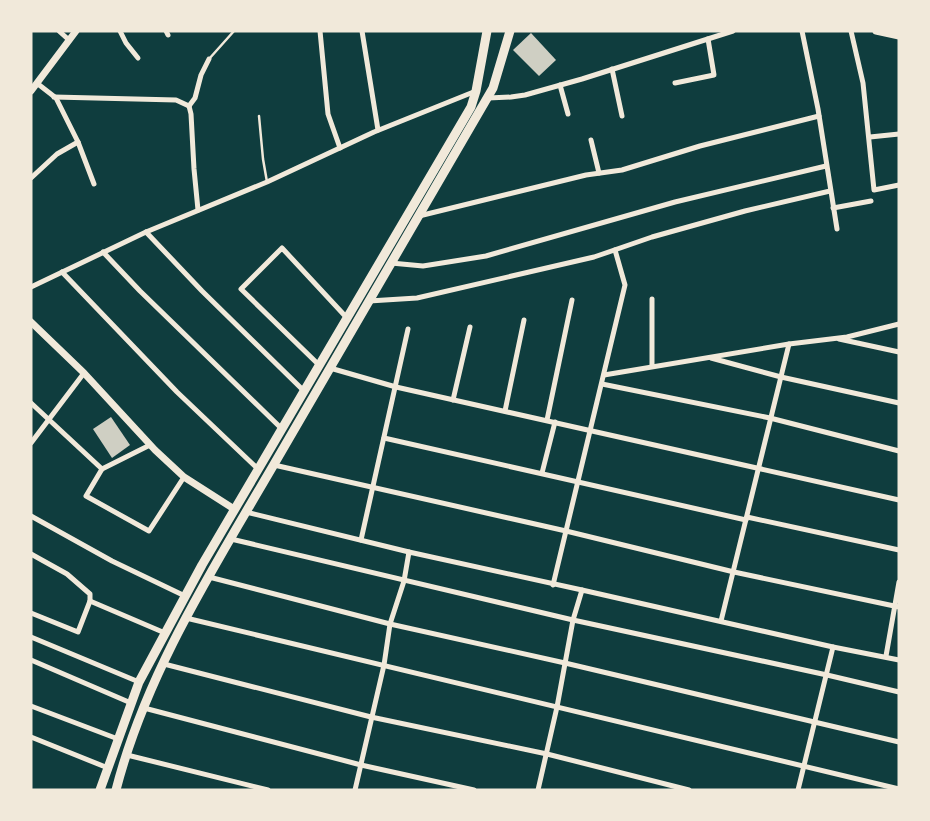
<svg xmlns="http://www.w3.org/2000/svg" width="930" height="821" font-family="'PT Sans Narrow',sans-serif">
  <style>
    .building { fill: #cfcfc3 }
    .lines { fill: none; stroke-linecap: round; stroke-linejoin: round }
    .service { stroke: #f1e9da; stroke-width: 2.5 }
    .minor { stroke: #f1e9da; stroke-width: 5 }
    .secondary { stroke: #f1e9da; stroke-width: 7 }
    .trunk { stroke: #f1e9da; stroke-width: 9 }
  </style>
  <rect width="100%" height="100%" fill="#0f3d3e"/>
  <g class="building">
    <path d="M531,33L556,60L539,76L513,50Z"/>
    <path d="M111,417L130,445L112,458L93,429Z"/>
  </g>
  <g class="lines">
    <g class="service">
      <path d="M209,59L234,31"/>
      <path d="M259,116L263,159L267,182"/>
    </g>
    <g class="minor">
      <path d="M59,31L69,40"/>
      <path d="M120,31L126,43L138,58"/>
      <path d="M166,31L168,35"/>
      <path d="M320,31L328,114L340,148"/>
      <path d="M362,31L378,130"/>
      <path d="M802,31L818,109L837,229"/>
      <path d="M851,31L863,83L874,190L899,185"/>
      <path d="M612,69L622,116"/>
      <path d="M675,83L714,75L708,39"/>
      <path d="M38,84L56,98L78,142L94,184"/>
      <path d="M560,85L568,114"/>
      <path d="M54,97L176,100L189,106"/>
      <path d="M488,98L511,97L525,95L582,79L733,31"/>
      <path d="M189,106L191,114L194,169L198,210"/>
      <path d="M189,106L195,98L201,75L209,59"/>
      <path d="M870,137L899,134"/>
      <path d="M591,140L599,173"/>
      <path d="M31,178L57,154L78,142"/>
      <path d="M833,208L871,201"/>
      <path d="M419,216L586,175L622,170L700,146L819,116"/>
      <path d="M146,232L202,291L304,391"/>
      <path d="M103,252L140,291L282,429"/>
      <path d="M391,263L423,266L486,256L675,202L826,166"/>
      <path d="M62,272L177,392L258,469"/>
      <path d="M31,287L146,232L267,182L374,132L476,91"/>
      <path d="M652,299V366"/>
      <path d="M369,301L417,298L594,257L652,237L745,211L830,191"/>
      <path d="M839,339L899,352"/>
      <path d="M711,358L781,377L899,403"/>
      <path d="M319,365L241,289L282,248L347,318"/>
      <path d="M330,368L396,387L899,500"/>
      <path d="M604,375L789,344L847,337L899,324"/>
      <path d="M602,384L770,418L899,451"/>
      <path d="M453,400L470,327"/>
      <path d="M31,403L102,469L150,445"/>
      <path d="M505,411L524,320"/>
      <path d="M547,420L572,300"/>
      <path d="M384,438L746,520"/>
      <path d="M31,443L84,373"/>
      <path d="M274,465L566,531L734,572L899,607"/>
      <path d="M102,469L86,496L149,531L184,477"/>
      <path d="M542,473L555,422"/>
      <path d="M246,512L409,552"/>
      <path d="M31,516L112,561L185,596"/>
      <path d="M747,517L899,550"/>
      <path d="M231,539L573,620L827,675L899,692"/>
      <path d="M361,540L408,329"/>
      <path d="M31,554L67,574L90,594V601L78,632L31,613"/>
      <path d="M209,577L390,624L565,663L899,742"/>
      <path d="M553,585L625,285L615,250"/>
      <path d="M90,601L165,633"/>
      <path d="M186,618L899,789"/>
      <path d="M721,621L789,344"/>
      <path d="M31,637L139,682"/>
      <path d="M886,656L899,582"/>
      <path d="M31,660L131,703"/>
      <path d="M164,664L371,717L547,754L689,790"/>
      <path d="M31,706L118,739"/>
      <path d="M144,708L361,765L474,790"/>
      <path d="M31,737L108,768"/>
      <path d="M127,755L268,790"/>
      <path d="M355,790L384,665L390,624L404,581L409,552L582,590"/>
      <path d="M538,790L557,707L573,620L582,590L833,647"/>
      <path d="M798,790L833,647L899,660"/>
    </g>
    <g class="secondary">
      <path d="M876,31L899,36"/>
      <path d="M31,91L76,31"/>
      <path d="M31,322L84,373L155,450L184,477L234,509"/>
    </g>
    <g class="trunk">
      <path d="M100,790L139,682L202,565L471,107L476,91L487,31"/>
      <path d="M116,790C146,673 213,569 273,466C346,340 420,214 493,88L510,31"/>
    </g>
  </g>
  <rect width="930" height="821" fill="none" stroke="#f1e9da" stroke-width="65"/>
</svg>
